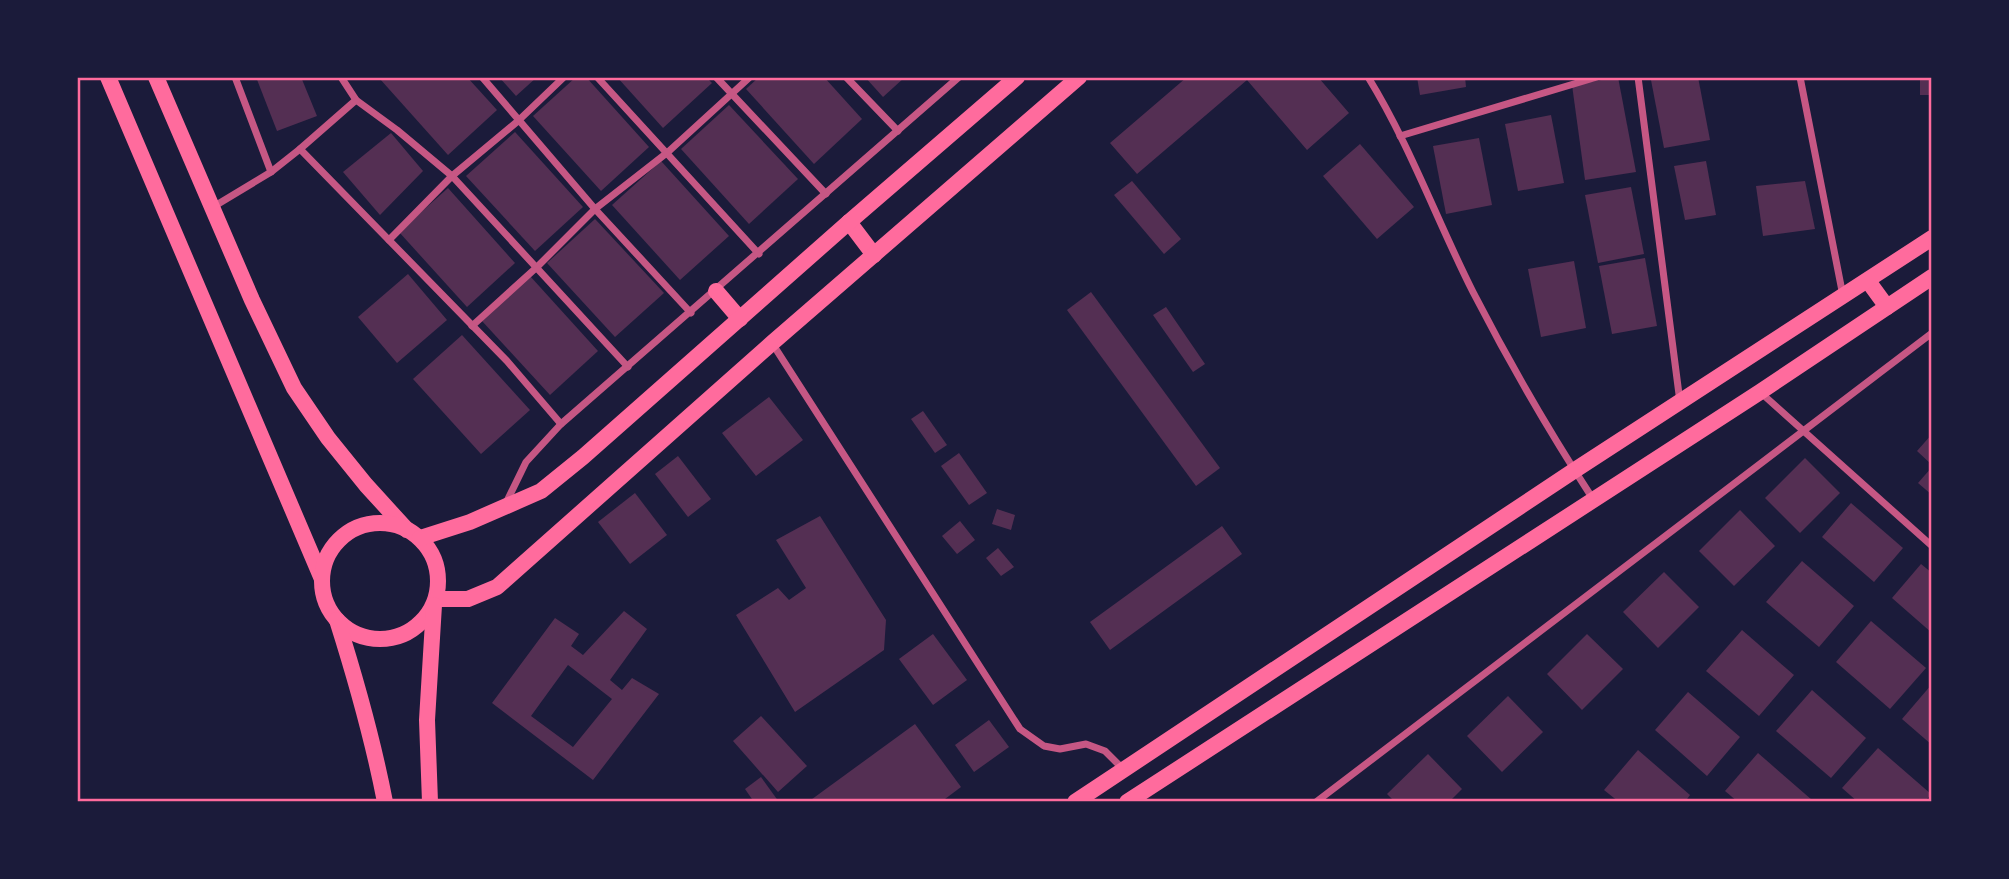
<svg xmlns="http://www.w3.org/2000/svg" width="2009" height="879" font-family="Manrope,sans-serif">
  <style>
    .building { fill: #542f53; fill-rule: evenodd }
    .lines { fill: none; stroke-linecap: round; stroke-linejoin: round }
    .minor { stroke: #c65784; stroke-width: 7 }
    .primary { stroke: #ff6b9d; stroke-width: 16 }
    .neatline { fill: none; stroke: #ff6b9d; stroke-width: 2.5 }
  </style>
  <rect width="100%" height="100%" fill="#1b1b3a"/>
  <g class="building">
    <path d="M256,77H301L317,116L277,131Z"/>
    <path d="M383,77H467L497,110L448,155L380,79Z"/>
    <path d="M499,77H537L516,96Z"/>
    <path d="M576,77H586L649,147L601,191L533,116Z"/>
    <path d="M617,77H706L712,83L663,128Z"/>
    <path d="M759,77H824L862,119L814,164L746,89Z"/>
    <path d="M865,77H905L883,97Z"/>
    <path d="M1187,77H1318L1349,113L1307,150L1247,80L1137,174L1110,143Z"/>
    <path d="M1417,77H1465L1466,87L1420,95Z"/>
    <path d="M1618,77L1636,172L1585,180L1572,85Z"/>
    <path d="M1669,77H1698L1710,140L1664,148L1651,80Z"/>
    <rect x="1920" y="77" width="12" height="18"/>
    <path d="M729,105L798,179L749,224L681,149Z"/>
    <path d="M1551,115L1564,183L1518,191L1505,124Z"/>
    <path d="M515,132L583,207L535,251L466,176Z"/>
    <path d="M391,133L423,171L380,215L343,172Z"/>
    <path d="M1479,138L1492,205L1446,214L1433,146Z"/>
    <path d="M1360,144L1414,207L1377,239L1323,176Z"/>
    <path d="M661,161L729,236L680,280L612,205Z"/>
    <path d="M1706,161L1716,215L1685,220L1674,166Z"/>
    <path d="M1132,181L1181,239L1164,254L1114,195Z"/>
    <path d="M1805,181L1815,229L1763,236L1756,186Z"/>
    <path d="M1631,187L1644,254L1598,263L1585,195Z"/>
    <path d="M448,188L515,263L467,307L399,232Z"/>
    <path d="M595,219L664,293L615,337L547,263Z"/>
    <path d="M1645,258L1657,326L1612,334L1599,266Z"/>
    <path d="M1574,261L1586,328L1541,337L1528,269Z"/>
    <path d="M408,274L447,320L397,363L358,317Z"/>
    <path d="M530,276L598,351L550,395L482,321Z"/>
    <path d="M1091,292L1220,468L1196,486L1067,310Z"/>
    <path d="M1166,307L1205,364L1193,372L1153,315Z"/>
    <path d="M462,335L530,410L481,454L413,379Z"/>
    <path d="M769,397L803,440L756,476L722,433Z"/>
    <path d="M923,411L947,445L935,453L911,419Z"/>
    <path d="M1932,434V465L1917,451Z"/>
    <path d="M959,453L987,493L969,505L941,466Z"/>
    <path d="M678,456L711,499L688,517L655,474Z"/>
    <path d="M1805,458L1840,493L1800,533L1765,498Z"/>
    <path d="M1932,467V495L1918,483Z"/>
    <path d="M635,493L667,535L630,564L598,522Z"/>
    <path d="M1851,503L1903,548L1874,582L1822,537Z"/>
    <path d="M997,509L1015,515L1011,530L992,524Z"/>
    <path d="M1740,510L1775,546L1734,586L1699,551Z"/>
    <path d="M820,516L886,620L884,650L795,712L736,615L778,588L789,600L806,588L776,540Z"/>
    <path d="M960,521L975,540L957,554L942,536Z"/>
    <path d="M1222,526L1242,554L1110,650L1090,622Z"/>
    <path d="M998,548L1014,567L1001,576L986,558Z"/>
    <path d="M1802,561L1854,606L1819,647L1766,602Z"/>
    <path d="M1921,564L1932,573V633L1892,598Z"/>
    <path d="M1664,572L1699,607L1658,648L1623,612Z"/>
    <path d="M624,611L647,629L610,680L622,690L632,678L659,694L593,780L492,703L555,618L579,634L571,646L583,655ZM568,665L612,699L573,747L531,716Z"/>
    <path d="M1871,621L1926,668L1890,709L1836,662Z"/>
    <path d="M1742,630L1794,675L1759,716L1706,671Z"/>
    <path d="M933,634L967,680L933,705L899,659Z"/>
    <path d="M1587,634L1623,669L1582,710L1547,674Z"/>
    <path d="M1932,684V745L1902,719Z"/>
    <path d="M1812,690L1866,738L1831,778L1776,731Z"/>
    <path d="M1688,692L1740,737L1707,776L1655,730Z"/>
    <path d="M1508,696L1543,732L1502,772L1467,736Z"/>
    <path d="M761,716L807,766L778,792L733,741Z"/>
    <path d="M989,720L1009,747L974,772L955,745Z"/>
    <path d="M915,724L961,787L941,802H808Z"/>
    <path d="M1878,748L1931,794L1925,802H1858L1842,788Z"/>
    <path d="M1638,750L1690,795L1685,802H1619L1604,790Z"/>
    <path d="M1758,753L1812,800L1810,802H1738L1725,791Z"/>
    <path d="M1428,754L1462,789L1449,802H1395L1387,794Z"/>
    <path d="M761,777L779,802H754L745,789Z"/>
  </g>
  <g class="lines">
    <g class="minor">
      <path d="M235,77L271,172"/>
      <path d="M341,77L356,100L397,130L452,176L628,367"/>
      <path d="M482,77L595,209L691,313"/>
      <path d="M597,77L759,254"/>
      <path d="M716,77L826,194"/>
      <path d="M846,77L898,131"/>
      <path d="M1368,77C1410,145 1437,221 1473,292C1509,362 1550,433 1593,499"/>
      <path d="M1638,77L1680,402"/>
      <path d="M1800,77L1843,296"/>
      <path d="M1400,136L1597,77"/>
      <path d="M300,149L356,100"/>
      <path d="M213,207L271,172L300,149L507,361L561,424"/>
      <path d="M389,240L452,176L518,121L564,77"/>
      <path d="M472,326L537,267L595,209L668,152L750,77"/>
      <path d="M772,343L1020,729L1044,746L1060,749L1086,744L1105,751L1123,769"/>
      <path d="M1760,392L1932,546"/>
      <path d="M506,503L526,462L561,424L959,77"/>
      <path d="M1316,802L1932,333"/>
    </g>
    <g class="primary">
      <path d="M108,77L322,579"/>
      <path d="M156,77L252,300L294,388L328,438L366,485L407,530"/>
      <path d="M849,222L874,255"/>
      <path d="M1868,281L1887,307"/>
      <path d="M716,291L740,319"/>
      <circle cx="380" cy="581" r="58"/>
      <path d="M420,538L470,522L541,491L583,457L849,222L1017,77"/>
      <path d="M436,599H468L497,587L772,343L1079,77"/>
      <path d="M337,620C356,680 373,740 385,802"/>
      <path d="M430,802L427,720L434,605"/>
      <path d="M1075,802L1575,470L1932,238"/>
      <path d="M1127,802L1760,392L1932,277"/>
    </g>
  </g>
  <rect width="2009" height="879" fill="none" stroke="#1b1b3a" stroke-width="158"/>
  <rect x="79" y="79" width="1851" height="721" class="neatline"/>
</svg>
